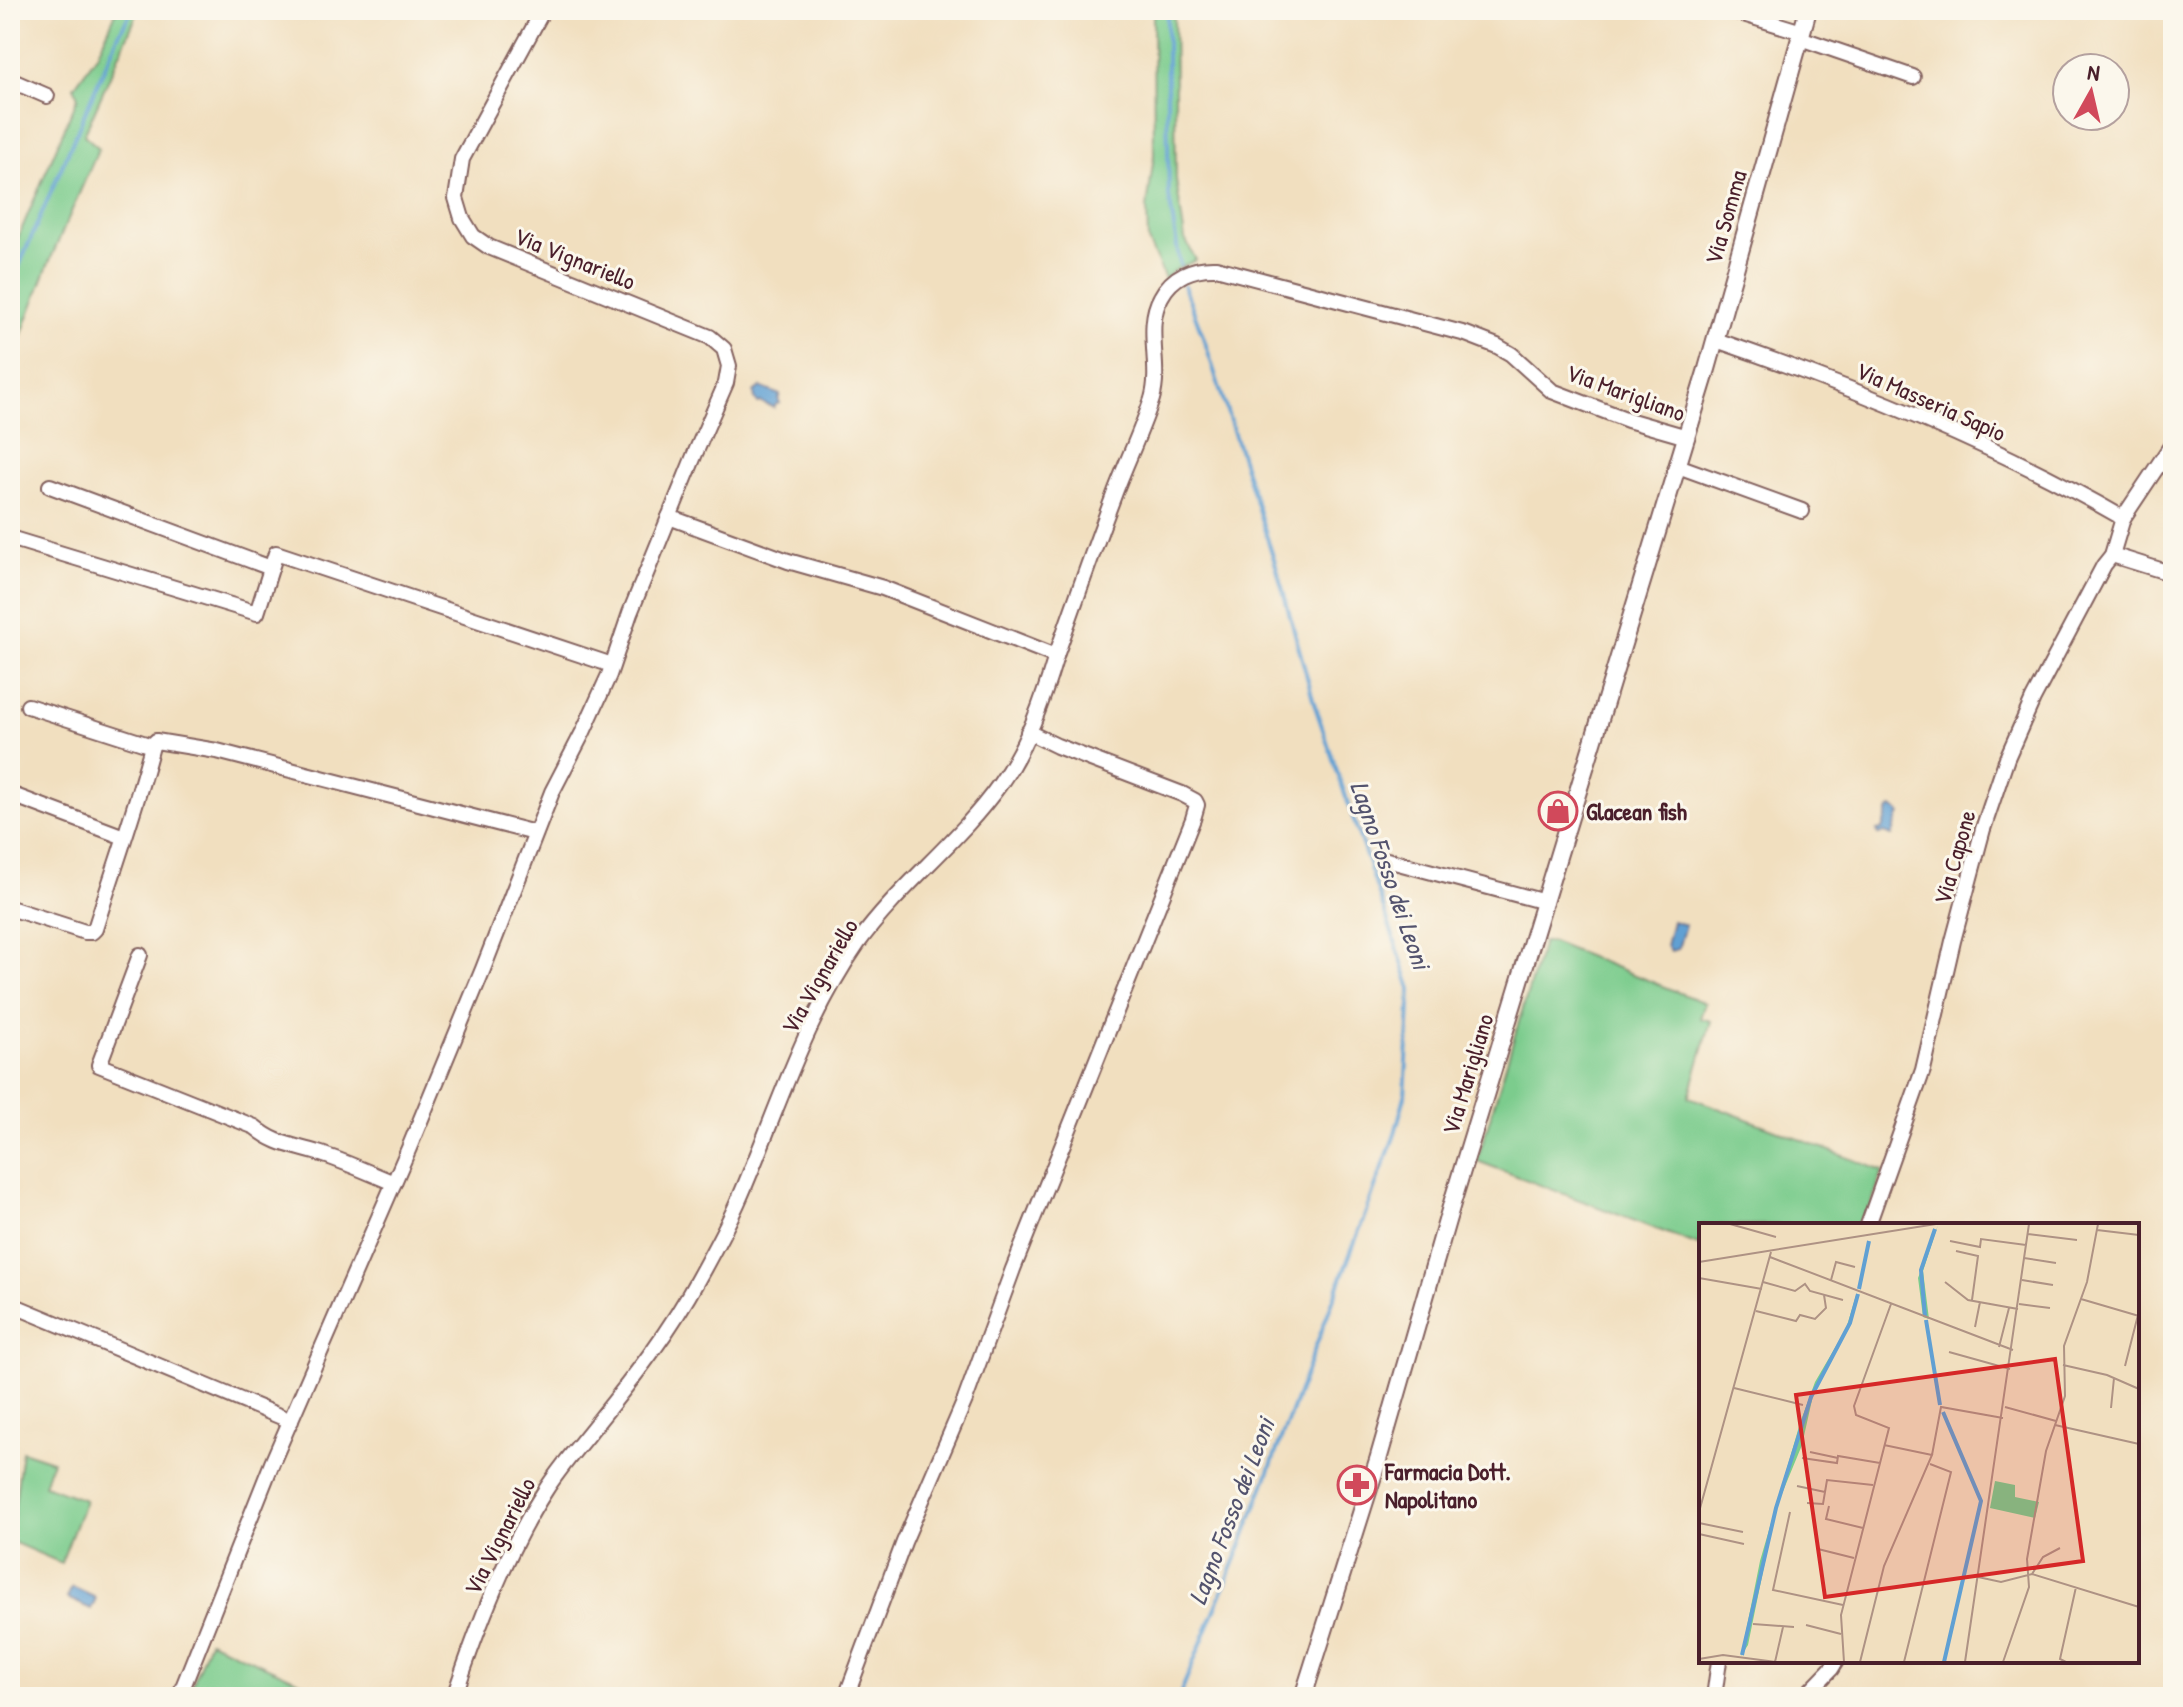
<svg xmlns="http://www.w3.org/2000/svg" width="2183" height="1707" font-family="'Patrick Hand',sans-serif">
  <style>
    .green { fill: #7bcc8d; stroke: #62765c; stroke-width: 2 }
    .water { fill: #60a0d3; stroke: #55607f; stroke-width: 2 }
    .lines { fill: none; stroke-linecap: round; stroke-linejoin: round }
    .stream { stroke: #60a0d3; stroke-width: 4 }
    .minor-casing { stroke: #84625f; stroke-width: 18 }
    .tertiary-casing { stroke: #84625f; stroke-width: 20 }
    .minor { stroke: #fff; stroke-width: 14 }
    .tertiary { stroke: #fff; stroke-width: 16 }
    .labels { text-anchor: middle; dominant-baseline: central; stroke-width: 6; stroke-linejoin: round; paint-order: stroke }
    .street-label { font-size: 24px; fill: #4a1f2b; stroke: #fbf7ec }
    .poi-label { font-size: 24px; font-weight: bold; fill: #4a1f2b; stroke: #fbf7ec; text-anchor: start }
    .water-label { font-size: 26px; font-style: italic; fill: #53536e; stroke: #fbf7ec }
    .inset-river { fill: none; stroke: #60a0d3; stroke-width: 4 }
    .inset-road { fill: none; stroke: #ae9284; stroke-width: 2 }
    .view { fill: #d62828; fill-opacity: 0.15; stroke: #d62828; stroke-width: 4 }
    .inset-edge { fill: none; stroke: #4a1f2b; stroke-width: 4 }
  </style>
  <rect width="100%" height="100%" fill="#fbf7ec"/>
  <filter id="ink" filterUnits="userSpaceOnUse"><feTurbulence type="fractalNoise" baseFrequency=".0125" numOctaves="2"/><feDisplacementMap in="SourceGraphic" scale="16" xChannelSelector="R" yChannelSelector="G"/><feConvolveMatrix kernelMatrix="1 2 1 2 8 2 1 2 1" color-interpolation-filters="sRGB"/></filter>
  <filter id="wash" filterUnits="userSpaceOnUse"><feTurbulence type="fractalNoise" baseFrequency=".006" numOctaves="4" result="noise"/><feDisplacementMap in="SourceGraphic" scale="32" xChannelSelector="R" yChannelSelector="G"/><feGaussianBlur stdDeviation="1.8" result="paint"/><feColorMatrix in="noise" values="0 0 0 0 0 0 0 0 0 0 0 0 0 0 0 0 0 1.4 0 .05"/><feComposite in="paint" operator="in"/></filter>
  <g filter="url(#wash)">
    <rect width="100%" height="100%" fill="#f1dfbf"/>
    <g class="green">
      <path d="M117,10H139L84,135L99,148L48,265L10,365V238L17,240L78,97L74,87L97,55Z"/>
      <path d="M1153,10H1174L1176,180L1185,239L1196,260L1173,271L1165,279L1148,241L1147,208L1154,155Z"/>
      <path d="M1543,942H1552L1705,1003L1700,1018L1711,1021L1689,1097L1883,1171L1864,1225H1701V1246L1477,1161Z"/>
      <path d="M22,1451L52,1461L44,1485L85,1500L61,1563L10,1541Z"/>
      <path d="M209,1641L306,1684L300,1697H188Z"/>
    </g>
    <g class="water">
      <path d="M760,387L780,395L778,399L780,403L776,404L774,408L761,402L758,403L755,400L754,392Z"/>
      <path d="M1894,808L1900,813L1892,836L1884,833L1878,834L1877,830L1882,829L1889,809Z"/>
      <path d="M1672,921L1685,925L1678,949L1671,951L1666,946Z"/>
      <path d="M72,1587L96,1598L91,1609L67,1598Z"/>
    </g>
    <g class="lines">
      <g class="stream">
        <path d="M1167,10V107L1169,196L1180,265"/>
        <path d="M10,287L118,36L132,10"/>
        <path d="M1179,1697L1241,1546L1394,1137L1405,1096L1411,989L1315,706L1277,569L1204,339L1184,286"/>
      </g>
    </g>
  </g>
  <g filter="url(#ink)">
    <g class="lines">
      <defs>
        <g id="minor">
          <path d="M1730,10L1802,32"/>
          <path d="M1800,38L1913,77"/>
          <path d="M10,80L47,96"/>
          <path d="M1716,340C1855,388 1995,444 2123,518"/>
          <path d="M1678,466L1802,511"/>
          <path d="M50,486L271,568"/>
          <path d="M10,538L257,613L276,553L612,665"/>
          <path d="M2112,555L2173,574"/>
          <path d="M1056,656C1075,602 1094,548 1114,495C1126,463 1141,432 1152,399C1162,366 1144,327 1161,297C1172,276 1193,267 1216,268L1466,334L1497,346L1511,354L1552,391L1628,420L1687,437"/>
          <path d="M28,706L152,746"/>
          <path d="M10,794L124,837"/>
          <path d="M1387,860L1545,902"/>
          <path d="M10,908L85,932H92L95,929C114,868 136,808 152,746L156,741L217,751L535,833"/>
          <path d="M140,955L99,1065L255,1127C276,1145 293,1145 318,1153C344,1161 369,1173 394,1183"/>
          <path d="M1868,1225L1923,1070L1953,941L1983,829L2007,758L2033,699L2104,565L2112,555L2123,518L2173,443"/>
          <path d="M10,1304L291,1421"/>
          <path d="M179,1697L272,1463L409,1148L483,969L552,792L583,732L609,675L630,613L694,456L726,383L729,366L724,349L710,337L489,247L473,236L462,218L456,198L462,159L543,10"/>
          <path d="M454,1697C477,1629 506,1551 545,1491C560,1467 579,1446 597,1423C634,1377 670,1331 698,1279C713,1252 728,1225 740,1197C777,1112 804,1020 858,943C900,885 959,842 1000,784C1027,746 1043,700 1056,656L883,588L788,561L669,517"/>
          <path d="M846,1697L904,1542L965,1400L1013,1269L1193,819L1197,805L1195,801L1182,794L1057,746L1028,732"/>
          <path d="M1714,1697L1719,1661"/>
          <path d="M1804,1697L1831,1669L1836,1661"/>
        </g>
        <path id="tertiary" d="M1303,1697L1378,1460L1453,1200L1707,369L1808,10"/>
      </defs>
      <use href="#minor" class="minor-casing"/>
      <use href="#tertiary" class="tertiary-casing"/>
      <use href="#minor" class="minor"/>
      <use href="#tertiary" class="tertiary"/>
    </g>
  </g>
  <defs>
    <symbol id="shop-ring" viewBox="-11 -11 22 22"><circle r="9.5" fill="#fbf7ec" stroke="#d1495b" stroke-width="1.5"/><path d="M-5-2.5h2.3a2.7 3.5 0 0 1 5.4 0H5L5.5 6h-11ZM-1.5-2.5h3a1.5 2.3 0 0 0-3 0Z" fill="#d1495b"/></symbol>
    <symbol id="pharmacy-ring" viewBox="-11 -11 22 22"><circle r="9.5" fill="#fbf7ec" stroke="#d1495b" stroke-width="1.5"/><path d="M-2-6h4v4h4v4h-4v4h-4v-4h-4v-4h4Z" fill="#d1495b"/></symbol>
  </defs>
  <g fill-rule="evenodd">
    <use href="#shop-ring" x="1536" y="789" width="44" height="44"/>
    <use href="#pharmacy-ring" x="1335" y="1463" width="44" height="44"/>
  </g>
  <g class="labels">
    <g class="street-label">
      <text transform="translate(1725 217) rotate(-74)">Via Somma</text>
      <text transform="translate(575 258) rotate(22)">Via Vignariello</text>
      <text transform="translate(1626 392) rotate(20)">Via Marigliano</text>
      <text transform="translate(1931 401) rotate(24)">Via Masseria Sapio</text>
      <text transform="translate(1954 857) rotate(-74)">Via Capone</text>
      <text transform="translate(819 976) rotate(-60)">Via Vignariello</text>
      <text transform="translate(1467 1074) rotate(-73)">Via Marigliano</text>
      <text transform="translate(499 1536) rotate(-63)">Via Vignariello</text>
    </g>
    <g class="poi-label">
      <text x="1586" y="811">Glacean fish</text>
      <text x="1385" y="1471">Farmacia Dott.<tspan x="1385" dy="28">Napolitano</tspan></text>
    </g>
    <g class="water-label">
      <text transform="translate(1391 875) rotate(71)">Lagno Fosso dei Leoni</text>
      <text transform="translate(1231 1511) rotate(-69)">Lagno Fosso dei Leoni</text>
    </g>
  </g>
  <g transform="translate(1699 1223)">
    <rect width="440" height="440" fill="#f1dfbf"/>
    <path d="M239,2L224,48L230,96L224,94L219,55ZM158,69L150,104L115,168L103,222L77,285L49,422L42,433L61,338L101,200L116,159L147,106ZM296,258L316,262V274L340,279L336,295L291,285Z" fill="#7bcc8d"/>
    <path class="inset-river" d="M160,66L170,18M226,93L222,47L236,6M227,97L241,182M244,189L282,278L245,439M43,432L77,285L112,174L151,100L159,71"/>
    <path class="inset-road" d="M31,1L77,14M398,7L440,12M329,11L378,17M251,18L281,24L282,16L327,22M257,28L279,33L273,77M71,34L314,127M325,35L357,40M0,39L237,1M0,55L63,66M132,57L137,39L156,44M323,57L354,62M64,59L96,68L106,61L111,68L144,77M246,59L269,77L319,86M382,76L440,93M320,81L351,85M57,88L97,98L101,92L116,96L127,85L125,72M276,104L281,79M300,124L310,85M250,129L311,146M364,142L408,152L440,166M426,143L439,92M35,165L104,182M306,184L357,198M412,185L415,155M356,202L440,221M111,229L139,235M233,232L242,184L304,195M103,235L138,240L139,233L181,240M98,263L126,269M108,280L124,281L128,257L174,262M130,283L127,296L164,305M0,289L72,29M91,289L74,367L144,382M0,300L44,309M0,311L45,321M119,326L155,335M333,351L344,334L361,325M279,354L302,359L333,351L440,384M54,401L95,404M107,402L142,411M0,436L24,432L77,439M76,439L84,404M145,439L142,392L190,205L157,192L155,183L192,81M161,439L185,343L233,232L185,222M205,439L252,249L231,241M266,439L330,1M304,439L330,364L328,336L347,228L366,173L365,123L388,59L399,1M367,439L361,436L377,364"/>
    <path class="view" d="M356,136L384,338L126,374L97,172Z"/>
    <rect width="440" height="440" class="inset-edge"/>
  </g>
  <rect width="2183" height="1707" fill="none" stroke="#fbf7ec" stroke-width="40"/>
  <g transform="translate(2091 92) rotate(8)"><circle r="38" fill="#fbf7ec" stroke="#b4a19f" stroke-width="2"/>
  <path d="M0-6L14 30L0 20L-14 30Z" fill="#d1495b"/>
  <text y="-12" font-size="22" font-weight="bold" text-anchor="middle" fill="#4a1f2b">N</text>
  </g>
</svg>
